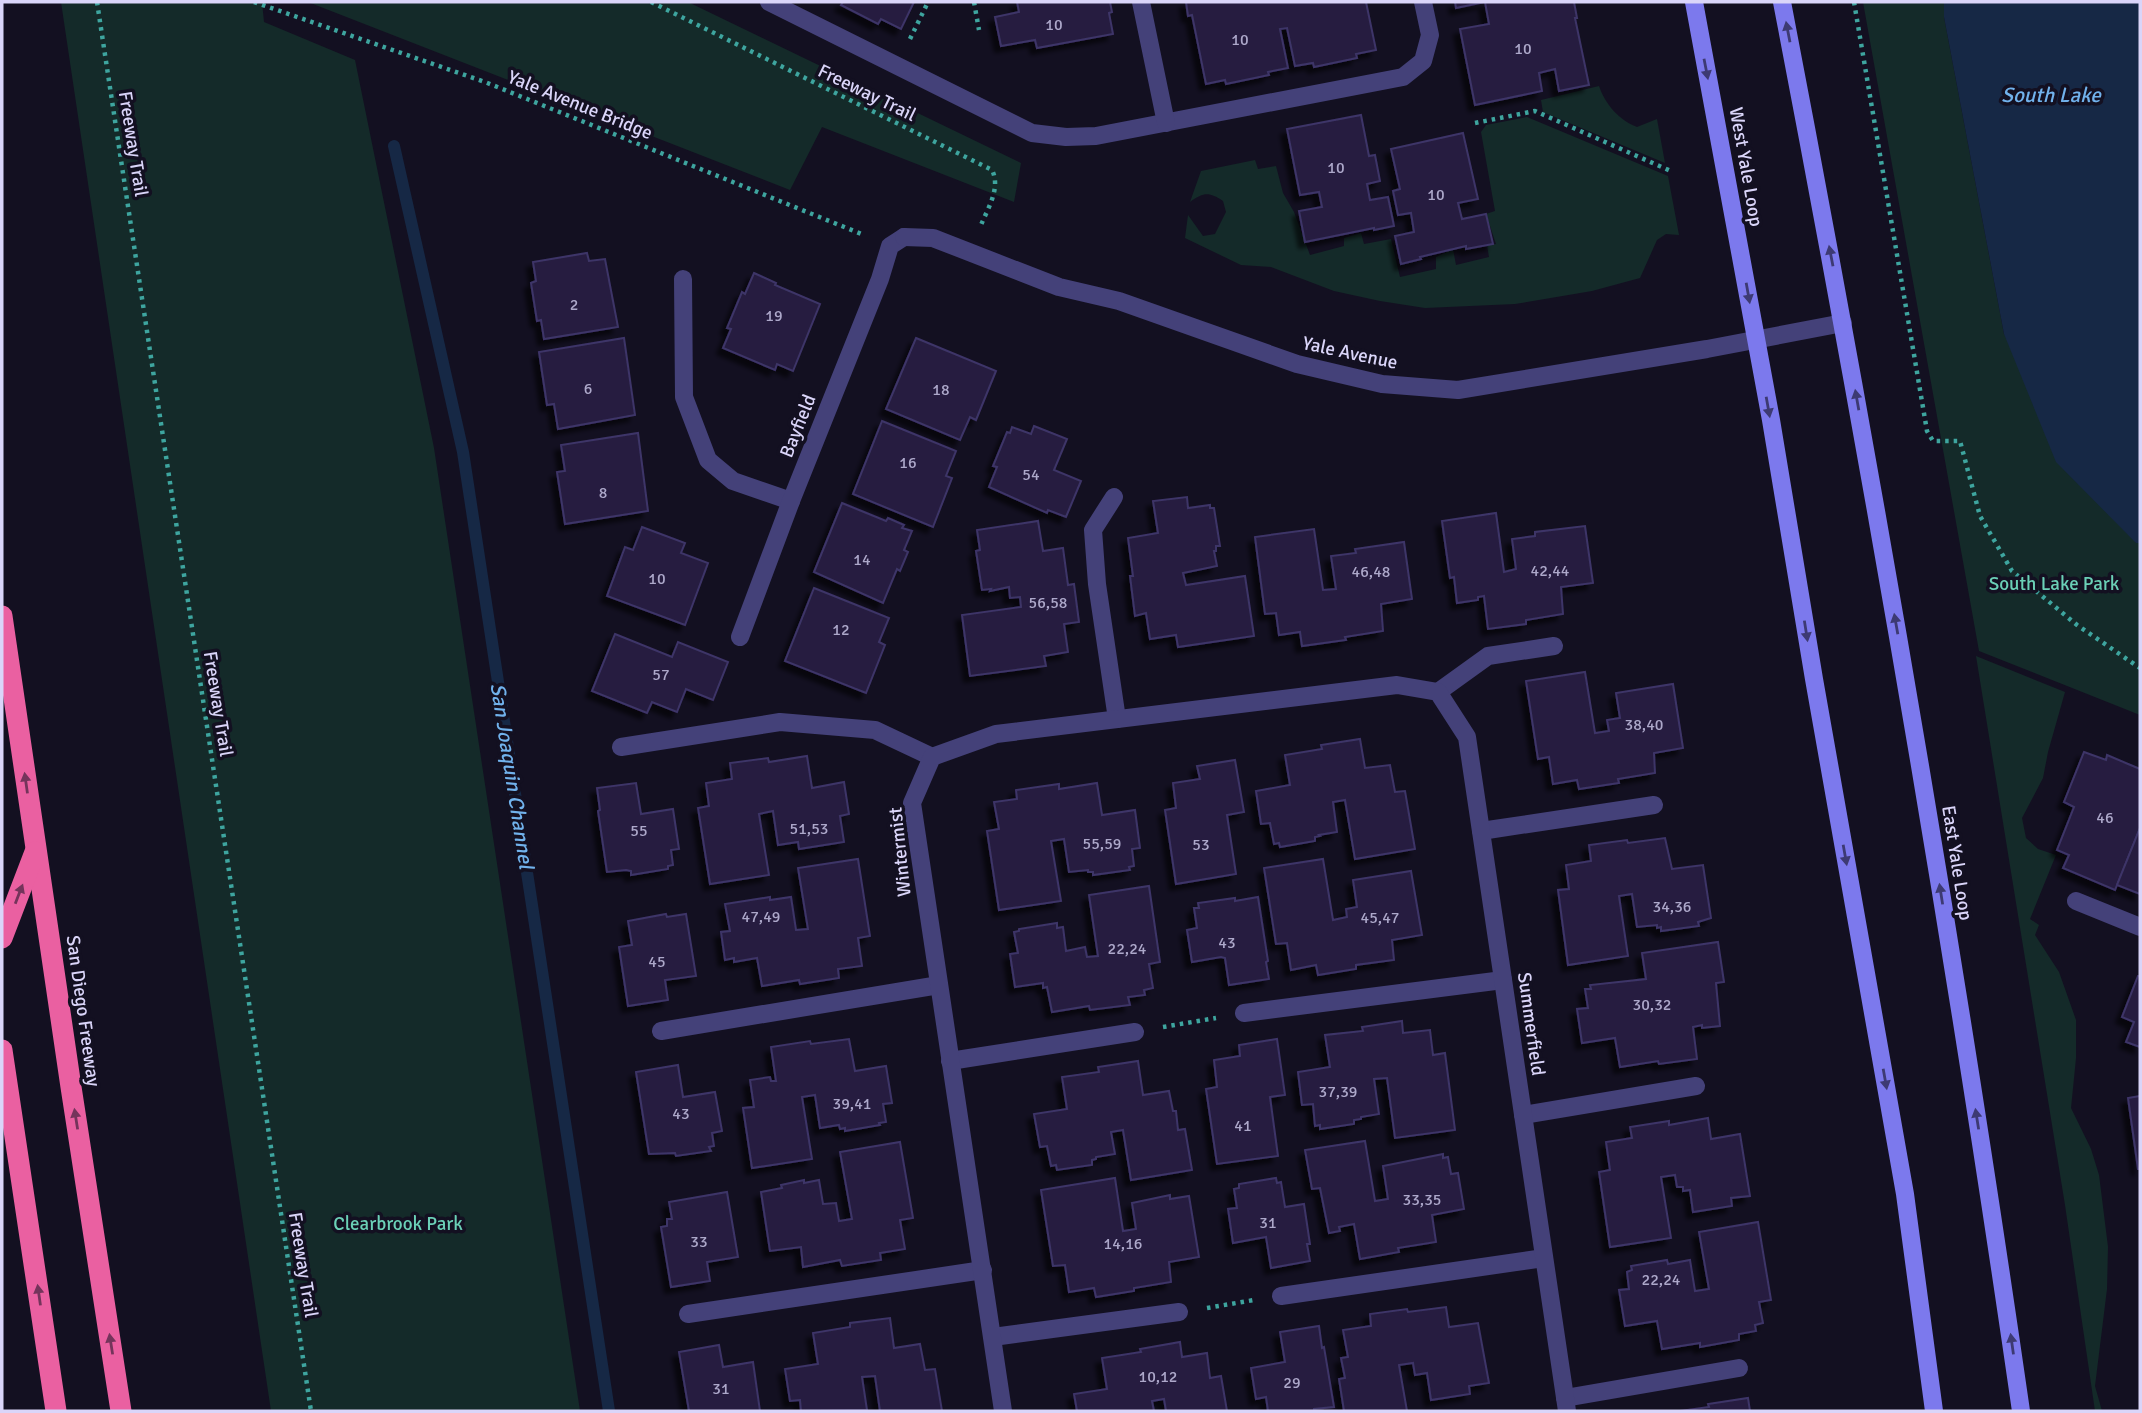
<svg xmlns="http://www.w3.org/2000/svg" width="2142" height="1413" font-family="Signika,sans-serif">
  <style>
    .green { fill: #142a29 }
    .water { fill: #162845 }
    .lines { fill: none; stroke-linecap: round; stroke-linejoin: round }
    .stream { stroke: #162845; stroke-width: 12 }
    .building { fill: #261f3f; stroke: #3e3468; stroke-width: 2; filter: url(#shadow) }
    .path { stroke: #3ea59f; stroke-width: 4.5; stroke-dasharray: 3.5 5; stroke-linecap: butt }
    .service { stroke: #444179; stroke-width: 18 }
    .minor { stroke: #444179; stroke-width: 18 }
    .tertiary { stroke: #444179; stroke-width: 18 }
    .secondary { stroke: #7c79ed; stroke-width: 18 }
    .motorway { stroke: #ea60a1; stroke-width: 21 }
    .oneway { fill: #3d3a73 }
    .oneway2 { fill: #74345b }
    .labels { text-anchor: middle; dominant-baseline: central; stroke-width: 7; stroke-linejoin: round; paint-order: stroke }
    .number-label { font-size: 16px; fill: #ada8ca }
    .street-label { font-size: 19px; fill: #dad5f9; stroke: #131021 }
    .park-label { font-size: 19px; fill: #6bd0b7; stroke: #131021 }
    .water-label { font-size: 21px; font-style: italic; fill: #71b2ec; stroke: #131021 }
  </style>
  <defs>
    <filter id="shadow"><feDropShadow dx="-6" dy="6" stdDeviation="2" flood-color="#0009"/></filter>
  </defs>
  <rect width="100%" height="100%" fill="#131021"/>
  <g class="green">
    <path d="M61,2H262L264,22L355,60L434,448L580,1411H271Z"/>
    <path d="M308,2H688L1021,163L1014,202L822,127L790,190Z"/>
    <path d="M1863,2H1944V17L2004,334L2136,543H2140V715L1979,651Z"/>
    <path d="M1599,86C1605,104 1619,120 1637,127L1657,119L1665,163L1543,112L1541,100Z"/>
    <path d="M1527,117L1668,176L1679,235L1666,234L1657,240L1640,278L1592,291L1515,304L1425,308L1380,301L1334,291L1271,267L1241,265L1185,238L1188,215L1203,236L1215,234L1226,212L1223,201C1209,192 1204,192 1190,202L1201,171L1255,160L1258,169L1276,166L1283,193L1294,212L1310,255L1344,246V238L1361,233L1364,244L1391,239L1400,277L1436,269V257L1453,249L1456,265L1489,257L1487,245L1496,244L1486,214L1495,211L1481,132L1486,125Z"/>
    <path d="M1976,656L2065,692L2048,752L2043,778L2022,818L2026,838L2038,849L2056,855L2030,919L2039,925L2035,935L2059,972L2076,1020V1058L2071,1108L2091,1149L2099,1175L2108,1247L2107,1289L2095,1386L2102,1411H2095L2065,1205Z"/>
  </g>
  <path class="water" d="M1944,2H2140V543H2136L2056,462L2004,334L1944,17Z"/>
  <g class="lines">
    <path class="stream" d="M394,146L463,452L609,1411"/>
  </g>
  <g class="building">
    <path d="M843,2H914L901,29L881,19L878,24L841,5Z"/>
    <path d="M1017,2H1110L1112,12L1109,13L1113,34L1037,48L1035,40L1001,46L995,17L1019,12Z"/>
    <path d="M1186,2H1366L1376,50L1356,54L1357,58L1314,67L1313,63L1295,66L1287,28L1280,29L1288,68L1268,72L1269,75L1226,84L1225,80L1206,84L1192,15L1188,16Z"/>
    <path d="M1455,2H1574L1577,18H1575L1589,85L1559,91L1555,69L1539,73L1542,91L1475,105L1460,29L1489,24L1485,2L1456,8Z"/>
    <path d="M1361,115L1369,156L1375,155L1380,181L1367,184L1370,200L1388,197L1394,226L1374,230V228L1305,242L1299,211L1322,207L1319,192L1300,195L1287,129Z"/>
    <path d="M1463,133L1478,199L1458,203L1462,219L1486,214L1493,244L1466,249V246L1420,257L1421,259L1401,264L1395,236L1414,232L1411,213L1398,215L1393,191L1400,189L1391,149Z"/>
    <path d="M587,253L589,261L605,259L618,327L544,339L541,320L537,321L531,283L536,281L533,262Z"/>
    <path d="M754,273L776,283L775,285L820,304L793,371L777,364L775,370L723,348L731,329L727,328L742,292L745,294Z"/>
    <path d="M624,338L635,415L558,429L554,404L547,405L539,352Z"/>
    <path d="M916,338L996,371L976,420L970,417L960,440L886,409Z"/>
    <path d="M882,421L956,451L946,476L952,478L933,527L853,494Z"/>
    <path d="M1034,426L1067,439L1054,470L1081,481L1066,517L1048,510L1047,513L989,487L997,467L993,466L1007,432L1010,433L1012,427L1031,434Z"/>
    <path d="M638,433L648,511L565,524L557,472L565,471L561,445Z"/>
    <path d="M1187,497L1188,508L1210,505V508H1214L1220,546H1216V551H1214L1217,566L1183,573L1186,585L1245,576L1254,636L1178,647L1176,635L1150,639L1146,613L1135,616L1130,576H1133L1128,538L1158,533L1153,501Z"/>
    <path d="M842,503L886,521L888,518L904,525L902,528L912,531L904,550L908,552L900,571L897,569L883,603L814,572Z"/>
    <path d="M1496,513L1504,572L1516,569L1512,539L1535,536V532L1585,526L1593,583L1561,587L1563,614L1526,620V624L1488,629L1484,596L1478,597V600L1457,603L1454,577L1450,578L1442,521Z"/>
    <path d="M1038,521L1043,551L1063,548L1068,585L1074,584L1079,622L1064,624L1068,652L1044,656L1046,666L970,676L962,615L1021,607L1020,597L1010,598L1009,587L990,591L991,589L982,590L976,551L980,550L977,530Z"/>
    <path d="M642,527L685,543L681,553L708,563L685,625L607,596L625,547L633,550Z"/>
    <path d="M1314,529L1323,590L1336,589L1331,556L1356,553L1355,549L1404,542L1412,599L1381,604L1383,631L1345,637L1346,640L1302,646L1300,632L1279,635L1276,613L1265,614L1255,537Z"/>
    <path d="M814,588L889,618L879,642L885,645L866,693L785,661Z"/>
    <path d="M615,634L672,657L678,642L728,662L713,700L686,689L677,712L652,702L647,713L592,691Z"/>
    <path d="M1585,672L1595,733L1609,731L1607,720L1620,718L1616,693L1673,684L1683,748L1654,753L1655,773L1618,779L1619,783L1579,789L1577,780L1553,784L1549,757L1538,759L1526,681Z"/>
    <path d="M1360,739L1365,768L1390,765L1395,792L1405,791L1415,849L1355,859L1345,800L1333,802L1337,832L1319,835L1320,836L1315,837V841L1280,847L1279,843L1274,844L1270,823L1261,824L1256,791L1290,785L1285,755L1322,749L1321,745Z"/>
    <path d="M2084,752L2106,760L2107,755L2140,769V828L2115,890L2063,868L2069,855L2057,850L2074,807L2064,802Z"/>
    <path d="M807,756L812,788L844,782L849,814L840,816L844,842L799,849L798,842L778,845L773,811L759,814L769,875L710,884L698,808L709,806L706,783L732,779L730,763L768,758L769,762Z"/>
    <path d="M1235,760L1244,812L1227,815L1236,874L1176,884L1165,810L1176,808L1173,783L1200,779L1197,766Z"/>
    <path d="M636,783L641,814L673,809L679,849L671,850L673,865L668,866V869L631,875V871L626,870L607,872L598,811L600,810L597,788Z"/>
    <path d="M1097,783L1102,815L1135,810L1140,848L1132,849L1134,866L1129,867L1130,870L1093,875V872H1088V870L1069,872L1064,839L1051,841L1061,901L999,910L987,831L999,829L994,802L1017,799L1016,790L1059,784V789Z"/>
    <path d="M2140,828V894L2117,885Z"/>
    <path d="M1665,838L1672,869L1703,865L1711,918L1698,922L1699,926L1661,931V927L1657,928V925L1637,927L1632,894L1619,896L1628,956L1568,965L1558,890L1569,889L1566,865L1591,861L1589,845L1627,840L1628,843Z"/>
    <path d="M858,859L870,936L858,938L862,966L838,969L839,978L800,984L799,980L762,986L757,958L734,962V958L725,960L721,932L730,931L725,904L770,897V900L791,897L796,930L808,929L798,868Z"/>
    <path d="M1323,859L1333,920L1347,917L1346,909L1357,907L1353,880L1411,871L1422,935L1392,940L1394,960L1356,965V969L1318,975L1316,965L1291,970L1287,943L1276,944L1264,868Z"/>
    <path d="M1149,886L1160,962L1149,964L1153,988L1144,990L1145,995L1128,997L1130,1005L1090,1010L1089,1006L1052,1012L1047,987L1043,988V983L1015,987L1010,954L1018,953L1014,932L1019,931V929L1057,923V928L1063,927L1066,951L1085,947L1087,957L1098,956L1089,895Z"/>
    <path d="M1258,897L1268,961L1266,962L1269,979L1229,985L1225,958L1221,957L1192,962L1187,930L1197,928L1194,908H1199L1198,903L1235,898V901Z"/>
    <path d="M666,914L667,917L686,914L696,976L665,980L668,1000L628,1006L619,947L632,945L628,921Z"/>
    <path d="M1718,942L1724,982L1716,983L1720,1026L1702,1028V1025L1693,1027L1697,1059L1659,1064L1658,1061L1620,1067L1615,1038L1582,1043L1577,1009L1588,1008L1585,989H1591L1590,985L1646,979L1642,953Z"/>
    <path d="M2138,976H2140V1047L2126,1042L2134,1022L2122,1017Z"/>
    <path d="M1402,1021L1403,1033L1430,1030L1433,1055L1445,1053L1455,1130L1395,1138L1387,1078L1374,1079L1379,1114L1361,1117V1119L1354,1120V1124L1320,1129V1125L1315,1126L1313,1104L1302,1105L1298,1072L1330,1067L1325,1035L1363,1031L1362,1027Z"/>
    <path d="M849,1039L855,1071L886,1066L892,1103L883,1104L886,1122L879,1123L880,1125L845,1131V1128L840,1129L839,1125L820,1128L815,1095L802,1097L812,1159L752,1168L743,1108L754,1107L750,1080L770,1077L771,1081H776L771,1047L810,1041L811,1044Z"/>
    <path d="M1277,1039L1285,1095L1270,1097L1278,1156L1217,1164L1206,1089L1217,1087L1214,1060L1240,1056L1239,1045Z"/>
    <path d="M1138,1061L1143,1095L1169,1091L1173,1111H1176L1178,1130L1185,1129L1192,1170L1131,1180L1123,1130L1111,1132L1115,1154L1096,1157V1159L1092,1160V1165L1057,1170L1056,1165L1051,1166L1047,1146L1040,1147L1034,1114L1067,1109L1062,1077L1099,1072L1098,1067Z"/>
    <path d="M678,1065L683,1097L715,1092L722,1131L712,1133L714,1146L709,1147L711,1151L676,1156L675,1153L649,1154L636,1072Z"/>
    <path d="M2140,1096V1169H2138L2128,1098Z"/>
    <path d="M1708,1118L1711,1139L1740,1134L1750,1196L1731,1198L1732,1206L1693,1212L1690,1190L1683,1191V1187H1677L1675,1175L1661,1177L1671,1238L1610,1247L1599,1172L1610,1170L1606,1142L1632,1138L1630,1127L1669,1121V1125Z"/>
    <path d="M1365,1141L1375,1201L1388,1199L1383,1166L1443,1154V1158L1448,1157L1451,1174L1458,1173L1464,1209L1432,1215L1436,1242L1398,1248L1399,1252L1360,1259L1354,1224L1339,1227L1340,1231L1329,1233L1320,1188L1312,1189L1305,1150Z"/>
    <path d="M900,1142L913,1218L900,1220L905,1249L880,1253L881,1260L842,1266L840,1260L803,1267L801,1247L770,1251L761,1192L782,1188L781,1185L804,1180V1183L819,1180L823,1204L836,1203L839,1221L852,1219L840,1152Z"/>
    <path d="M1115,1178L1123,1231L1136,1229L1132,1203L1170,1195V1199L1189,1196L1199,1257L1169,1262L1171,1282L1134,1288V1291L1096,1297L1094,1288L1069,1292L1065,1265L1053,1266L1041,1190Z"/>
    <path d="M1276,1178L1277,1183L1281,1182L1285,1207L1304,1204L1310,1244H1307L1310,1261L1271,1268L1266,1237L1233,1243L1228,1209L1237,1208L1234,1189L1239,1188V1184Z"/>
    <path d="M727,1192L738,1257L707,1262L710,1281L671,1287L661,1227L667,1226V1219H672L669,1202Z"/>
    <path d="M1758,1222L1771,1300L1759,1302L1763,1323L1755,1325L1756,1331L1739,1334V1340L1700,1347V1343L1662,1349L1657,1321L1625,1326L1619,1290L1629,1289L1627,1272L1632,1270L1631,1266L1667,1260L1668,1264L1690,1260L1695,1291L1709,1289L1699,1232Z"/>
    <path d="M1446,1307L1449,1327L1478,1323L1489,1383L1469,1386L1470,1394L1431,1400L1427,1373L1415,1375L1413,1363L1399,1365L1407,1411H1344L1339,1379L1345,1378L1341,1358L1348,1357L1343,1330L1371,1326L1370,1314L1407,1309L1408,1312Z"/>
    <path d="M890,1318L894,1348L920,1344L925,1370L935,1369L942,1411H880L875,1376L862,1377L867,1410L801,1411L800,1400L790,1401L785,1369L818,1364L813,1333L850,1327V1323Z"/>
    <path d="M1319,1326L1322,1348L1324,1347L1334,1407L1314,1409V1411H1268L1266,1397L1256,1399L1251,1368L1285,1362L1280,1332Z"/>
    <path d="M1180,1342L1182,1357L1207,1353L1210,1378L1221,1376L1227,1411H1166L1164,1399L1152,1401L1154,1411H1077L1074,1394L1107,1389L1102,1358L1141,1352L1140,1349Z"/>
    <path d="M719,1345L723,1367L753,1362L760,1411H689L679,1352Z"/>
    <path d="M1748,1398L1750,1411H1680L1709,1407L1708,1404Z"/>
  </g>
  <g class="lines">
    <g class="path">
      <path d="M97,2L311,1411"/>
      <path d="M254,2L485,82L864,235"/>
      <path d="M651,2L992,170C1001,188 988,208 981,225"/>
      <path d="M974,2L979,30"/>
      <path d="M1854,2L1927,431L1933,441H1960L1980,516L2012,571L2077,625L2140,668"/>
      <path d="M910,39L928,2"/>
      <path d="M1475,123L1535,111L1673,172"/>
      <path d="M1163,1027L1216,1018"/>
      <path d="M1207,1308L1254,1300"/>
    </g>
    <g class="service">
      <path d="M769,2L1032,133L1066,137L1096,136L1403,77L1423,61L1430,35L1423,2"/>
      <path d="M1141,2L1166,123"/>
      <path d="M683,279L684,397L708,460L733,481L791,501"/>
      <path d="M1114,497L1093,530L1097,584L1117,719"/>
      <path d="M1438,692L1488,656L1554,646"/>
      <path d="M621,747L780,722L875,730L932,757"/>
      <path d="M1481,831L1654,805"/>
      <path d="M2076,901L2140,927"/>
      <path d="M1244,1013L1503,980"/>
      <path d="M661,1031L939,985"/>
      <path d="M950,1061L1135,1032"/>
      <path d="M1523,1115L1696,1086"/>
      <path d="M1281,1296L1544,1258"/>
      <path d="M688,1314L983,1270"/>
      <path d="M993,1337L1179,1312"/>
      <path d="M1565,1398L1739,1368"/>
    </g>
    <g class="minor">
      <path d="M740,637L791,501L880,279L890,246L904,237"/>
      <path d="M1003,1411L912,803L932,757L996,734L1397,685L1438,692L1467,737L1567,1411"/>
    </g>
    <path class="tertiary" d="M904,237L933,238L1059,287L1119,301L1297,364L1382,384L1458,390L1707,349L1843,323"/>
    <g class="secondary">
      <path d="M1694,2L1771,420L1814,679L1905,1194L1934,1411"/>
      <path d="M1782,2C1872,470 1953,939 2021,1411"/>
    </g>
    <g class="motorway">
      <path d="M2,616L71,1087L121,1411"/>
      <path d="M2,938L35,852"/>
      <path d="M2,1050L56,1411"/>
    </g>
  </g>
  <defs><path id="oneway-solid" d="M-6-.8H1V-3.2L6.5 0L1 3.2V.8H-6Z" transform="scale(1.75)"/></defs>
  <g class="oneway">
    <use href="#oneway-solid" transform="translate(1788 32) rotate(-101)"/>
    <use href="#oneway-solid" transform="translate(1706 69) rotate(79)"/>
    <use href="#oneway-solid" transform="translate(1831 256) rotate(-101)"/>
    <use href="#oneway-solid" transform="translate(1748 293) rotate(80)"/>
    <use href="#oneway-solid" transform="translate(1857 400) rotate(-100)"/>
    <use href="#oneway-solid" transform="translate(1768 407) rotate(80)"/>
    <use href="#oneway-solid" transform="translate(1896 624) rotate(-100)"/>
    <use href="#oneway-solid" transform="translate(1806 631) rotate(81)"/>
    <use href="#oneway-solid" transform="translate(1845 855) rotate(80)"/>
    <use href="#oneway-solid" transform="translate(1941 894) rotate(-99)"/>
    <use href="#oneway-solid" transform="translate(1885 1079) rotate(80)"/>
    <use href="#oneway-solid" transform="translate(1977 1119) rotate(-99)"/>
    <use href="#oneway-solid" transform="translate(2012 1344) rotate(-98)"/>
  </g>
  <g class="oneway2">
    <use href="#oneway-solid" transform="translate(26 783) rotate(-98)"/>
    <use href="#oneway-solid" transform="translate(19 894) rotate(-69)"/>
    <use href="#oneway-solid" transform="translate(76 1119) rotate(-99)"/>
    <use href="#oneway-solid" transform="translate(39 1295) rotate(-98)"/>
    <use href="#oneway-solid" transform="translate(111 1344) rotate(-99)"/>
  </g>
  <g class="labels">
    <g class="number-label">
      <text x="1054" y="25">10</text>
      <text x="1240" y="40">10</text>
      <text x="1523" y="49">10</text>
      <text x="1336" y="168">10</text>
      <text x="1436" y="195">10</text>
      <text x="574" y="305">2</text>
      <text x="774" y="316">19</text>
      <text x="588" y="389">6</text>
      <text x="941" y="390">18</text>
      <text x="908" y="463">16</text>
      <text x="1031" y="475">54</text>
      <text x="603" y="493">8</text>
      <text x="862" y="560">14</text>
      <text x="1550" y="571">42,44</text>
      <text x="1371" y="572">46,48</text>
      <text x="657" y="579">10</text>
      <text x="1048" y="603">56,58</text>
      <text x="841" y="630">12</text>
      <text x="661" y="675">57</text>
      <text x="1644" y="725">38,40</text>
      <text x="2105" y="818">46</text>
      <text x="809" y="829">51,53</text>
      <text x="639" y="831">55</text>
      <text x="1102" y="844">55,59</text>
      <text x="1201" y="845">53</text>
      <text x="1672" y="907">34,36</text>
      <text x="761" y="917">47,49</text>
      <text x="1380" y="918">45,47</text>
      <text x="1227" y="943">43</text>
      <text x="1127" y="949">22,24</text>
      <text x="657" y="962">45</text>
      <text x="1652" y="1005">30,32</text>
      <text x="1338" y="1092">37,39</text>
      <text x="852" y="1104">39,41</text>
      <text x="681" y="1114">43</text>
      <text x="1243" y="1126">41</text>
      <text x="1422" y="1200">33,35</text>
      <text x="1268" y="1223">31</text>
      <text x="699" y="1242">33</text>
      <text x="1123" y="1244">14,16</text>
      <text x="1661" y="1280">22,24</text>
      <text x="1158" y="1377">10,12</text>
      <text x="1292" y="1383">29</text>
      <text x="721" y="1389">31</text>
    </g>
    <g class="street-label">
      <text transform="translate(867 93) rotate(26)">Freeway Trail</text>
      <text transform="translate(580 105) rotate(22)">Yale Avenue Bridge</text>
      <text transform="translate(133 144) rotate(81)">Freeway Trail</text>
      <text transform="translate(1746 167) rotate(80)">West Yale Loop</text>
      <text transform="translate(1350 353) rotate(12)">Yale Avenue</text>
      <text transform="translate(798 426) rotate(-68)">Bayfield</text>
      <text transform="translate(218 704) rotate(81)">Freeway Trail</text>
      <text transform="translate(900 852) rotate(-96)">Wintermist</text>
      <text transform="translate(1957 863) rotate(81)">East Yale Loop</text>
      <text transform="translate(83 1011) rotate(82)">San Diego Freeway</text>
      <text transform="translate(1531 1024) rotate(82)">Summerfield</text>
      <text transform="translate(303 1265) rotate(81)">Freeway Trail</text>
    </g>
    <g class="park-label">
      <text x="2054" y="584">South Lake Park</text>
      <text x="398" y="1224">Clearbrook Park</text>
    </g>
    <g class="water-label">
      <text x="2051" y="95">South Lake</text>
      <text transform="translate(512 776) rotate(81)">San Joaquin Channel</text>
    </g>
  </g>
  <rect width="2142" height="1413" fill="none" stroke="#dad5f9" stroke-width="7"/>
</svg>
